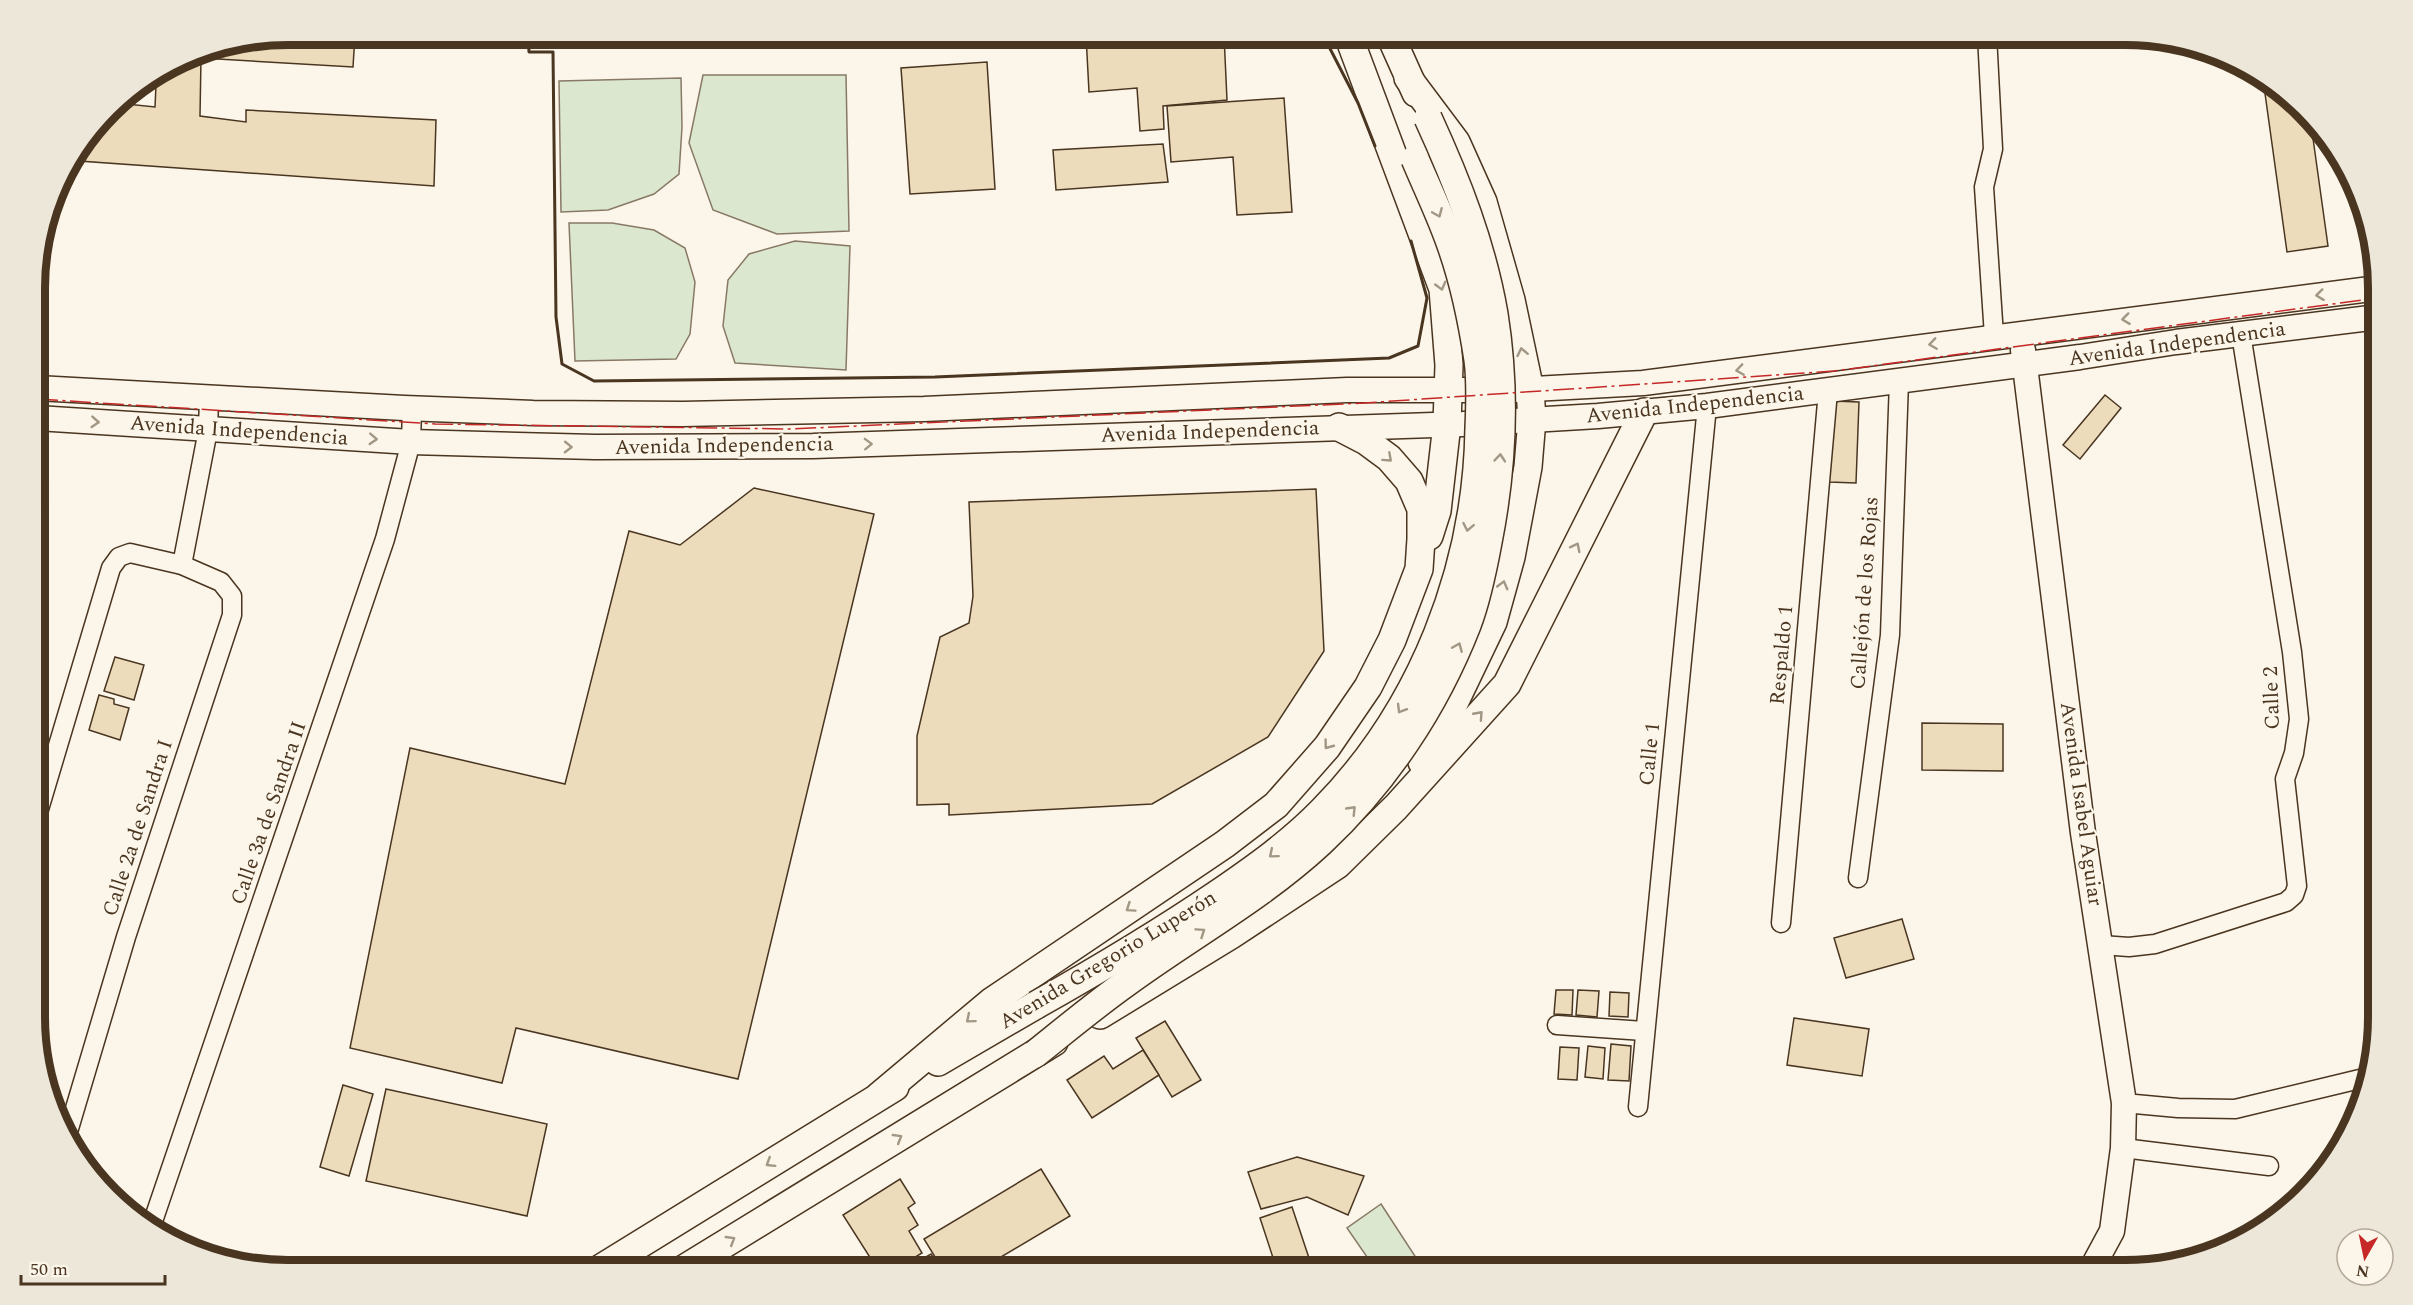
<svg xmlns="http://www.w3.org/2000/svg" width="2413" height="1305" font-family="Spectral,serif">
  <style>
    .green { fill: #dce7d0; stroke: #887966; stroke-width: 1.5 }
    .building { fill: #ecdcbc; stroke: #4a3520; stroke-width: 1.5 }
    .lines { fill: none; stroke-linecap: round; stroke-linejoin: round }
    .street-casing { stroke: #4a3520; stroke-width: 21 }
    .secondary-casing { stroke: #4a3520; stroke-width: 27 }
    .primary-casing { stroke: #4a3520; stroke-width: 30 }
    .street { stroke: #fbf6e9; stroke-width: 18 }
    .secondary { stroke: #fbf6e9; stroke-width: 24 }
    .primary { stroke: #fbf6e9; stroke-width: 27 }
    .primary-bridge-casing { stroke: #4a3520; stroke-width: 30; stroke-linecap: butt }
    .primary-bridge { stroke: #fbf6e9; stroke-width: 27 }
    .wall { stroke: #4a3520; stroke-width: 3 }
    .power { stroke: #c62828; stroke-width: 1.5; stroke-dasharray: 21 4.5 3 4.5; stroke-linecap: butt }
    .oneway { stroke: #a29684 }
    .labels { text-anchor: middle; dominant-baseline: central; stroke-width: 4.5; stroke-linejoin: round; paint-order: stroke }
    .street-label { font-size: 21px; fill: #4a3520; stroke: #fbf6e9 }
    .rim { fill: none; stroke: #4a3520; stroke-width: 8 }
  </style>
  <rect width="100%" height="100%" fill="#fbf6e9"/>
  <g class="green">
    <path d="M703,75H846L849,231L777,234L713,210L689,143Z"/>
    <path d="M681,78L682,127L679,174L654,194L608,210L561,212L559,81Z"/>
    <path d="M569,223H612L654,230L685,248L695,282L690,334L676,359L575,361Z"/>
    <path d="M795,241L850,246L846,370L735,363L723,326L728,280L749,254Z"/>
    <path d="M1381,1204L1424,1270H1376L1347,1228Z"/>
  </g>
  <g class="building">
    <path d="M288,34L355,35L353,67L201,58L200,116L246,122V110L436,120L434,186L79,161L81,150L117,103L155,107L156,85L143,84L191,54Z"/>
    <path d="M1086,35H1224L1227,100L1163,106L1164,129L1140,131L1137,88L1089,92Z"/>
    <path d="M987,62L995,189L910,194L901,68Z"/>
    <path d="M2263,79L2311,124L2328,246L2287,252Z"/>
    <path d="M1284,98L1292,212L1237,215L1233,157L1171,162L1167,106Z"/>
    <path d="M1163,144L1168,182L1056,190L1053,150Z"/>
    <path d="M2105,395L2121,408L2080,459L2063,445Z"/>
    <path d="M1832,401L1859,402L1856,483L1829,482Z"/>
    <path d="M754,488L874,514L738,1079L516,1028L502,1083L350,1048L410,748L565,784L629,531L680,545Z"/>
    <path d="M1316,489L1324,651L1268,737L1152,804L949,815V804L917,805V736L940,637L969,623L973,596L969,502Z"/>
    <path d="M115,657L144,665L134,700L104,691Z"/>
    <path d="M99,695L114,699V704L129,708L120,740L89,730Z"/>
    <path d="M1922,723L2003,724V771L1922,770Z"/>
    <path d="M1902,919L1914,959L1846,978L1834,938Z"/>
    <path d="M1556,990H1573L1572,1015L1554,1014Z"/>
    <path d="M1578,990L1599,991L1597,1017L1576,1015Z"/>
    <path d="M1610,992L1629,993L1628,1017L1609,1016Z"/>
    <path d="M1794,1018L1869,1029L1862,1076L1787,1065Z"/>
    <path d="M1165,1021L1201,1080L1172,1097L1136,1038Z"/>
    <path d="M1611,1044L1631,1046L1629,1081L1608,1080Z"/>
    <path d="M1588,1046L1605,1048L1603,1079L1585,1077Z"/>
    <path d="M1560,1047L1579,1048L1577,1080L1558,1079Z"/>
    <path d="M1143,1050L1159,1075L1092,1118L1067,1080L1104,1056L1113,1069Z"/>
    <path d="M343,1085L373,1094L349,1176L320,1167Z"/>
    <path d="M386,1089L547,1124L527,1216L366,1181Z"/>
    <path d="M1297,1157L1364,1176L1348,1215L1307,1197L1261,1209L1248,1172Z"/>
    <path d="M1041,1169L1070,1216L979,1270H943L924,1239Z"/>
    <path d="M900,1179L915,1203L908,1208L918,1225L909,1231L922,1253L894,1270H878L843,1215Z"/>
    <path d="M1292,1207L1313,1270H1277L1260,1218Z"/>
    <path d="M931,1254L941,1270H903Z"/>
  </g>
  <g class="lines">
    <defs>
      <g id="street">
        <path d="M1987,35L1993,149L1984,187L1994,336"/>
        <path d="M182,565L208,430L209,398"/>
        <path d="M37,816L111,568L119,557L130,553L182,565L221,582L232,596V615L126,937L68,1132"/>
        <path d="M1858,878L1890,635L1899,381"/>
        <path d="M1781,923L1828,391"/>
        <path d="M2101,945L2129,947L2155,944L2286,902L2294,895L2297,886L2285,779L2294,753L2299,719L2292,652L2241,334"/>
        <path d="M1557,1025L1644,1031"/>
        <path d="M2124,1103L2178,1108L2235,1109L2364,1078"/>
        <path d="M1638,1107L1707,406"/>
        <path d="M2123,1148L2269,1166"/>
        <path d="M151,1227L385,539L411,442L412,409"/>
      </g>
      <g id="secondary">
        <path d="M2023,350L2083,833L2124,1103L2123,1148L2112,1231L2091,1270"/>
        <path d="M37,388L404,408L533,413L683,414L924,409L1347,390H1516L1643,383L2378,288"/>
        <path d="M37,418L411,442L595,447L813,446L1463,424L1598,416L1707,406L2080,357L2176,342L2378,317"/>
      </g>
      <g id="primary">
        <path d="M1348,35L1443,289L1449,365L1447,424L1437,511L1429,536"/>
        <path d="M1390,35L1416,93"/>
        <path d="M1408,78L1456,142L1483,202L1511,300L1530,390L1532,419L1528,467L1511,557L1493,622L1447,718L1422,762"/>
        <path d="M1100,1015L1231,935L1337,865L1396,807L1507,684L1644,412"/>
        <path d="M938,1062L1036,1005"/>
        <path d="M879,1096L991,1002L1225,844L1276,805L1327,747L1368,687L1392,640L1419,569L1421,539V509L1409,481L1389,458L1366,441L1339,427"/>
        <path d="M598,1270L895,1087"/>
        <path d="M682,1270L1054,1042"/>
      </g>
    </defs>
    <use href="#street" class="street-casing"/>
    <use href="#secondary" class="secondary-casing"/>
    <use href="#primary" class="primary-casing"/>
    <use href="#street" class="street"/>
    <use href="#secondary" class="secondary"/>
    <use href="#primary" class="primary"/>
    <defs>
      <g id="primary-bridge">
        <path d="M1036,1005C1098,970 1157,935 1216,895C1254,869 1291,843 1323,810C1422,709 1477,569 1479,428C1480,406 1481,382 1478,360C1472,320 1462,274 1448,237C1438,210 1426,185 1415,159"/>
        <path d="M1035,1054C1065,1030 1095,1005 1126,983C1190,936 1262,897 1321,842C1385,782 1435,707 1467,625C1477,599 1483,569 1488,542C1503,466 1506,390 1494,314C1482,245 1457,181 1428,118"/>
      </g>
    </defs>
    <use href="#primary-bridge" class="primary-bridge-casing"/>
    <use href="#primary-bridge" class="primary-bridge"/>
    <g class="wall">
      <path d="M528,35L529,52H553L556,317L562,364L594,381L935,377L1389,358L1418,346L1427,298L1411,241"/>
      <path d="M1323,35L1358,103L1375,146"/>
    </g>
    <path class="power" d="M37,399L435,424L791,429L1364,403L1834,371L2378,298"/>
  </g>
  <defs><path id="oneway-chevron" d="M-2-3.5L2.5 0L-2 3.5" fill="none" stroke-width="1.6" stroke-linecap="round" stroke-linejoin="round" transform="scale(1.5)"/></defs>
  <g class="oneway">
    <use href="#oneway-chevron" transform="translate(1438 213) rotate(67)"/>
    <use href="#oneway-chevron" transform="translate(1441 286) rotate(75)"/>
    <use href="#oneway-chevron" transform="translate(2320 295) rotate(173)"/>
    <use href="#oneway-chevron" transform="translate(2126 319) rotate(173)"/>
    <use href="#oneway-chevron" transform="translate(1933 344) rotate(172)"/>
    <use href="#oneway-chevron" transform="translate(1522 352) rotate(-102)"/>
    <use href="#oneway-chevron" transform="translate(1740 370) rotate(172)"/>
    <use href="#oneway-chevron" transform="translate(95 422) rotate(4)"/>
    <use href="#oneway-chevron" transform="translate(373 439) rotate(3)"/>
    <use href="#oneway-chevron" transform="translate(868 444) rotate(-2)"/>
    <use href="#oneway-chevron" transform="translate(568 447) rotate(1)"/>
    <use href="#oneway-chevron" transform="translate(1388 458) rotate(42)"/>
    <use href="#oneway-chevron" transform="translate(1500 458) rotate(-85)"/>
    <use href="#oneway-chevron" transform="translate(1468 527) rotate(101)"/>
    <use href="#oneway-chevron" transform="translate(1576 547) rotate(-63)"/>
    <use href="#oneway-chevron" transform="translate(1503 585) rotate(-75)"/>
    <use href="#oneway-chevron" transform="translate(1458 647) rotate(-67)"/>
    <use href="#oneway-chevron" transform="translate(1401 709) rotate(121)"/>
    <use href="#oneway-chevron" transform="translate(1479 715) rotate(-48)"/>
    <use href="#oneway-chevron" transform="translate(1328 745) rotate(127)"/>
    <use href="#oneway-chevron" transform="translate(1352 810) rotate(-46)"/>
    <use href="#oneway-chevron" transform="translate(1273 854) rotate(140)"/>
    <use href="#oneway-chevron" transform="translate(1130 908) rotate(146)"/>
    <use href="#oneway-chevron" transform="translate(1201 932) rotate(-34)"/>
    <use href="#oneway-chevron" transform="translate(970 1019) rotate(140)"/>
    <use href="#oneway-chevron" transform="translate(898 1138) rotate(-31)"/>
    <use href="#oneway-chevron" transform="translate(770 1163) rotate(148)"/>
    <use href="#oneway-chevron" transform="translate(731 1240) rotate(-31)"/>
  </g>
  <g class="labels">
    <g class="street-label">
      <text transform="translate(2177 344) rotate(-8)">Avenida Independencia</text>
      <text transform="translate(1695 405) rotate(-6)">Avenida Independencia</text>
      <text transform="translate(239 431) rotate(4)">Avenida Independencia</text>
      <text transform="translate(1210 432) rotate(-2)">Avenida Independencia</text>
      <text transform="translate(724 446) rotate(-1)">Avenida Independencia</text>
      <text transform="translate(1865 593) rotate(-86)">Callejón de los Rojas</text>
      <text transform="translate(1782 655) rotate(-85)">Respaldo 1</text>
      <text transform="translate(2272 698) rotate(-92)">Calle 2</text>
      <text transform="translate(1650 754) rotate(-84)">Calle 1</text>
      <text transform="translate(2081 804) rotate(82)">Avenida Isabel Aguiar</text>
      <text transform="translate(269 813) rotate(-71)">Calle 3a de Sandra II</text>
      <text transform="translate(138 828) rotate(-72)">Calle 2a de Sandra I</text>
      <text transform="translate(1108 960) rotate(-31)">Avenida Gregorio Luperón</text>
    </g>
  </g>
  <path d="M0 0H2413V1305H0ZM288 45H2125A243 243 0 0 1 2368 288V1017A243 243 0 0 1 2125 1260H288A243 243 0 0 1 45 1017V288A243 243 0 0 1 288 45Z" fill="#ede7d9" fill-rule="evenodd"/>
  <path class="rim" d="M288 45H2125A243 243 0 0 1 2368 288V1017A243 243 0 0 1 2125 1260H288A243 243 0 0 1 45 1017V288A243 243 0 0 1 288 45Z"/>
  <g transform="translate(2365 1257) rotate(189)"><circle r="28" fill="#fbf6e9" stroke="#b4a999" stroke-width="1.5"/>
  <path d="M0-4.5L10 22L0 15L-10 22Z" fill="#c62828"/>
  <text y="-9" font-size="16" font-weight="bold" text-anchor="middle" fill="#4a3520">N</text>
  </g>
  <path d="M21 1275v9h144v-9" fill="none" stroke="#4a3520" stroke-width="3"/>
  <text x="30" y="1275" font-size="18" fill="#4a3520" stroke="#fbf6e9" stroke-width="4.5" paint-order="stroke">50 m</text>
</svg>
